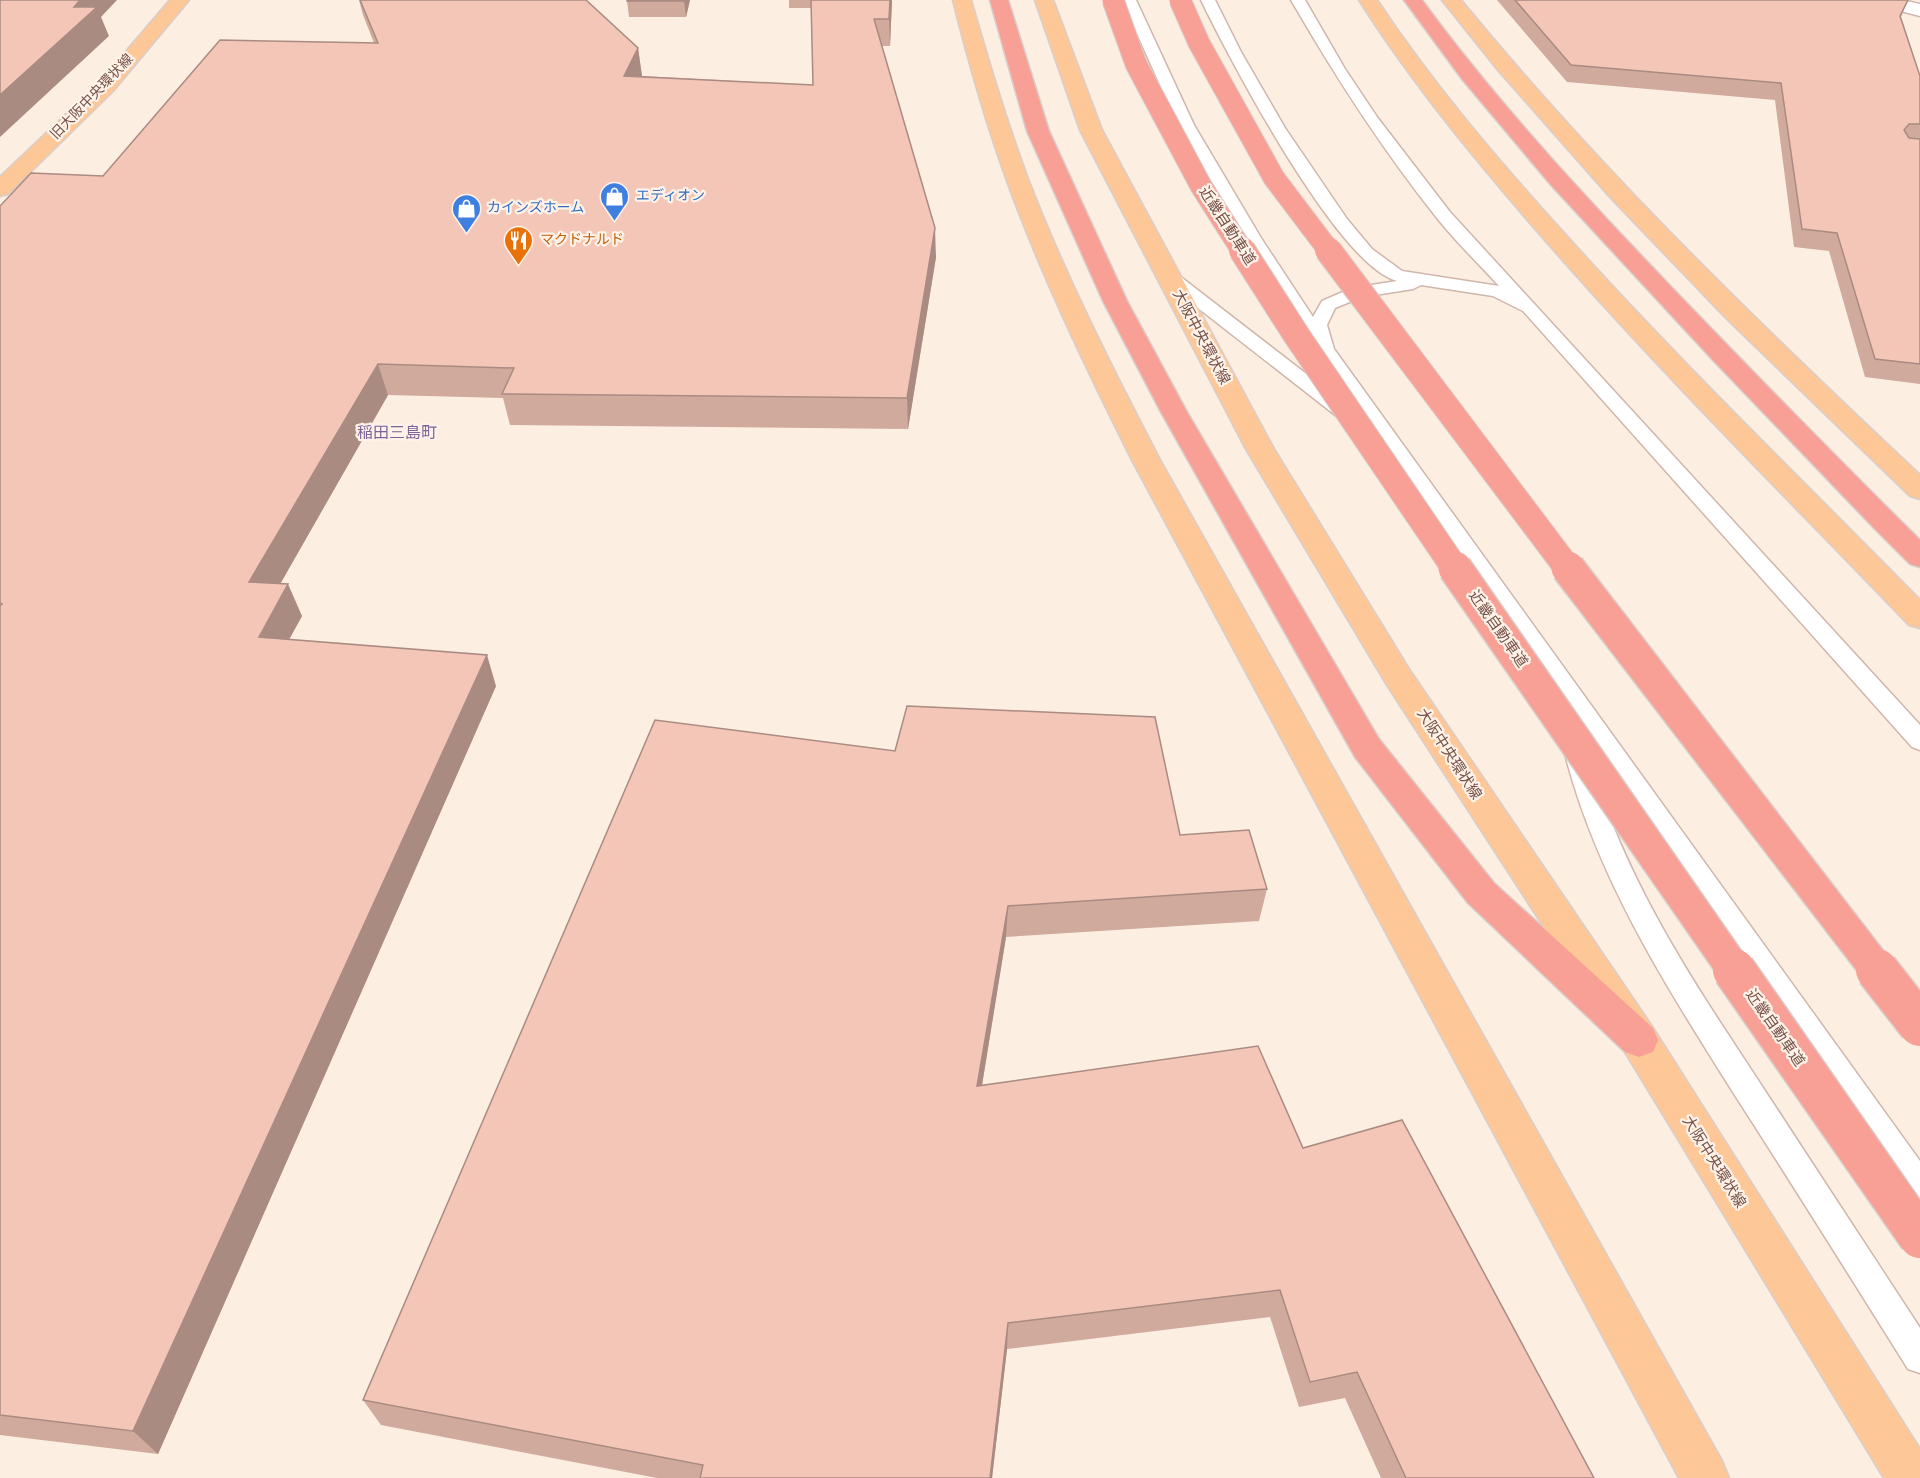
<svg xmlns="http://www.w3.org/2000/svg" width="1920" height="1478" font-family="'Source Sans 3','Noto Sans JP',sans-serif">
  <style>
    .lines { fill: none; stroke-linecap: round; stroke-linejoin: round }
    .service-casing { stroke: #d0b6ab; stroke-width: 3 }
    .minor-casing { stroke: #d0b6ab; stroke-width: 3 }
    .primary-casing { stroke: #d8cecb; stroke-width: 3 }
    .motorway-casing { stroke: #d8cecb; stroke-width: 3 }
    .service { fill: #fff; fill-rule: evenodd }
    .minor { fill: #fff; fill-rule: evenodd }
    .primary { fill: #fec798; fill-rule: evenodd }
    .motorway { fill: #f9a096; fill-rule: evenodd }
    .motorway-bridge-far3-casing { stroke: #d8cecb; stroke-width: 23; stroke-linecap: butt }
    .motorway-bridge-far2-casing { stroke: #d8cecb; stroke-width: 28; stroke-linecap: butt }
    .motorway-bridge-far1-casing { stroke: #d8cecb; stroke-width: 36; stroke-linecap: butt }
    .motorway-bridge-casing { stroke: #d8cecb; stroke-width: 45; stroke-linecap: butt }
    .motorway-bridge-far3 { stroke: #f9a096; stroke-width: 21 }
    .motorway-bridge-far2 { stroke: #f9a096; stroke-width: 26 }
    .motorway-bridge-far1 { stroke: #f9a096; stroke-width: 33 }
    .motorway-bridge { stroke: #f9a096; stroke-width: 42 }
    .wall { fill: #d1aa9e }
    .shaded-wall { fill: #aa8b81 }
    .building { fill: #f3c6b8; stroke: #aa8b81; stroke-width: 1.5 }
    .labels { text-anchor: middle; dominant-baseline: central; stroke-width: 4.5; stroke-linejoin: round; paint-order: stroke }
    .far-street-label { font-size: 14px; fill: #755047; stroke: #fff3e9 }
    .far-shop-label { font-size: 14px; fill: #366cbe; stroke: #fff3e9; text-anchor: start }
    .far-food-label { font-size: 14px; fill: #c56008; stroke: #fff3e9; text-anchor: start }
    .street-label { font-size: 15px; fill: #755047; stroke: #fff3e9 }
    .neighbourhood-label { font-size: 16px; fill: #7e6399; stroke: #fff3e9 }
  </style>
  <rect width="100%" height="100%" fill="#fdeee2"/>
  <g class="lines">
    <defs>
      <g id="service">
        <path d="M1122,0H1136L1194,125L1261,238L1313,317L1322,301L1352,288L1397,281C1338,266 1229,58 1201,0H1215L1241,52L1285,128L1347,219L1372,249L1402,271L1499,286C1479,264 1456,242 1437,218C1382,149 1335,76 1291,0H1305L1345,69L1377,117L1450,212L1920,725V750L1912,747L1523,311L1493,296L1421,285L1413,289L1362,297L1335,308L1327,325L1334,349L1920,1161V1200L1909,1196L1317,351L1245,238L1178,125Z"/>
        <path d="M1167,270L1173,271L1353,410L1356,414L1353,418H1339L1161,279L1158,275L1161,271Z"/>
        <path d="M1577,745L1586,748L1589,754C1621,874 1690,977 1758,1080C1812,1163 1866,1245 1920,1328V1373L1908,1369C1851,1278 1794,1187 1736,1097C1668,989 1597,879 1565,754L1568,748Z"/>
      </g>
      <path id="minor" d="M1871,0H1902L1920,4V16L1873,4Z"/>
      <g id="primary">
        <path d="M170,0H189L113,91L8,194L0,196V177L99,83Z"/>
        <path d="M953,0H971C988,60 1006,120 1028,179C1065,275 1112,368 1160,460L1722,1461L1729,1478H1679L1132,460C1086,368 1041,275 1006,178C985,120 968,60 953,0Z"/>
        <path d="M1035,0H1053L1102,130L1274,449L1409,669L1653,1028L1920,1449V1478H1884L1625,1052L1387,685L1246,449L1080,130Z"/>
        <path d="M1359,0H1377C1432,83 1497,159 1564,233C1678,360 1800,478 1920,600V628L1909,625C1789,500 1665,377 1551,247C1482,168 1415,88 1359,0Z"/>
        <path d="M1442,0H1461C1601,171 1759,324 1920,475V499L1910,496L1727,319L1610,197L1498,70Z"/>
      </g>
      <g id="motorway">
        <path d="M990,0H1008L1049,131L1127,301L1187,412L1379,739L1494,883L1653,1028L1658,1040L1653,1052L1639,1057L1625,1052L1468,903L1355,757L1161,412L1103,301L1027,131Z"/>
        <path d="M1404,0H1422C1499,105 1588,200 1678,294C1758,377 1838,459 1920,540V567L1910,564L1876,530L1711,358L1551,185L1462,79Z"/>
      </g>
    </defs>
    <use href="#service" class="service-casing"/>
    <use href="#minor" class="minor-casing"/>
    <use href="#primary" class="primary-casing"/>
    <use href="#motorway" class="motorway-casing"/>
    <use href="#service" class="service"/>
    <use href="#minor" class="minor"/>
    <use href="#primary" class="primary"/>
    <use href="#motorway" class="motorway"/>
    <defs>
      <g id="motorway-bridge-far3">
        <path d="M1113,0L1136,64L1201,186L1243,252"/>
        <path d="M1180,0L1199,43L1274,178L1330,252"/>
      </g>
      <g id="motorway-bridge-far2">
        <path d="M1242,250L1297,336L1456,570"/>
        <path d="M1328,250L1569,570"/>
      </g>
      <g id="motorway-bridge-far1">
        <path d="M1455,568L1735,971"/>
        <path d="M1568,568L1878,971"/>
      </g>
      <g id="motorway-bridge">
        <path d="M1734,970L1920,1237"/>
        <path d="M1877,970L1920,1025"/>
      </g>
    </defs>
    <use href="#motorway-bridge-far3" class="motorway-bridge-far3-casing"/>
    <use href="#motorway-bridge-far2" class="motorway-bridge-far2-casing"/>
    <use href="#motorway-bridge-far1" class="motorway-bridge-far1-casing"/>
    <use href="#motorway-bridge" class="motorway-bridge-casing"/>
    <use href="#motorway-bridge-far3" class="motorway-bridge-far3"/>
    <use href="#motorway-bridge-far2" class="motorway-bridge-far2"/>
    <use href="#motorway-bridge-far1" class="motorway-bridge-far1"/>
    <use href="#motorway-bridge" class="motorway-bridge"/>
  </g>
  <g class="wall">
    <path d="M359,0H586L638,48L642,76L813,85L811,8H789V0H892L890,46H882L936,257L908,429L510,425L503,398L388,395L280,584L302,616L289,639L496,686L158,1454L0,1435V206L103,176L374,43L363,15Z"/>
    <path d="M690,0L686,17H629L627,1Z"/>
    <path d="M1497,0H1908L1901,17L1920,76V384L1865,377L1829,251L1794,247L1775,100L1567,82Z"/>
    <path d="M895,751L1180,835L1267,889L1259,921L1006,937L982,1085L1303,1148L1594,1478H1381L1345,1398L1299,1407L1270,1317L1007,1349L992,1478H657L381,1425L363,1400Z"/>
  </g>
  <g class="shaded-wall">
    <path d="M80,0H117L101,17L109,36L0,137V95Z"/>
    <path d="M684,0H690L686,17L684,1Z"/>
    <path d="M890,0H892L890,46L889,19Z"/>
    <path d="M638,48L642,76L628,104L624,76Z"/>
    <path d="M935,228L936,257L908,429L907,398Z"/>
    <path d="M378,364L388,395L263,614L249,582Z"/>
    <path d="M288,584L302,616L273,669L259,637Z"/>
    <path d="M487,655L496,686L158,1454L133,1431Z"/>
    <path d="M1008,906L1006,937L977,1116V1086Z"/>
    <path d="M1008,1323L1007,1349L992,1478H990Z"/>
  </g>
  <g class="building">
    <path d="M0,0H80L74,7H97L0,95Z"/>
    <path d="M360,0H586L638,48L624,76L813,85L811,0H890L889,19H874L935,228L907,398L502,394L514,368L378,364L249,582L288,584L259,637L487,655L133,1431L0,1415V606L2,604L0,603V206L31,173L103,176L220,40L378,43Z"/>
    <rect x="627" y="0" width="57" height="1"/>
    <path d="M1515,0H1908L1900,16L1920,76V124H1909L1904,130L1909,138L1920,139V364L1875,359L1837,233L1802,229L1781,83L1571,65Z"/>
    <path d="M907,706L1155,717L1180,835L1249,830L1267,889L1008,906L977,1086L1258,1046L1303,1148L1402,1120L1594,1478H1406L1357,1372L1310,1382L1280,1290L1008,1323L990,1478H700L703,1465L363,1400L655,720L895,751Z"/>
  </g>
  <defs>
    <symbol id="shop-pin" viewBox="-11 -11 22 30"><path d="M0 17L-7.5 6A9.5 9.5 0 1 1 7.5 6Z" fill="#3f7fe0" stroke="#fff3e9"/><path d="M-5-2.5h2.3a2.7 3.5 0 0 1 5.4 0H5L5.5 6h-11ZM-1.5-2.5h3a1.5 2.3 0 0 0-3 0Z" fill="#fff"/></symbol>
    <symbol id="restaurant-pin" viewBox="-11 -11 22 30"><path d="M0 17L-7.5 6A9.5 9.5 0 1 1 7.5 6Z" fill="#e8710a" stroke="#fff3e9"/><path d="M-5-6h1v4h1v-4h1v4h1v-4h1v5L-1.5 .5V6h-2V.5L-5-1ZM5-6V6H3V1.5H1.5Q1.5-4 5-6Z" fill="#fff"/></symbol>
  </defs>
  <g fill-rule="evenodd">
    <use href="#shop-pin" x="598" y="180" width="33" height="45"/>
    <use href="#shop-pin" x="450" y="192" width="33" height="45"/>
    <use href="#restaurant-pin" x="502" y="224" width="33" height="45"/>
  </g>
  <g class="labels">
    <g class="far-street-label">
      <text transform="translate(92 97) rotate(-46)">旧大阪中央環状線</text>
    </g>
    <g class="far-shop-label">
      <text x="636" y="196">エディオン</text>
      <text x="487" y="208">カインズホーム</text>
    </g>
    <g class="far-food-label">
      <text x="540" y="240">マクドナルド</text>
    </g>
    <g class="street-label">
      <text transform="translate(1227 226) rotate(57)">近畿自動車道</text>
      <text transform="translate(1201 337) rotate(62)">大阪中央環状線</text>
      <text transform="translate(1498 629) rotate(55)">近畿自動車道</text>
      <text transform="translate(1449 754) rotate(57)">大阪中央環状線</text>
      <text transform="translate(1775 1028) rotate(55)">近畿自動車道</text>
      <text transform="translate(1714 1162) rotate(58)">大阪中央環状線</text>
    </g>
    <g class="neighbourhood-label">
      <text x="397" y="433">稲田三島町</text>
    </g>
  </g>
</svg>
